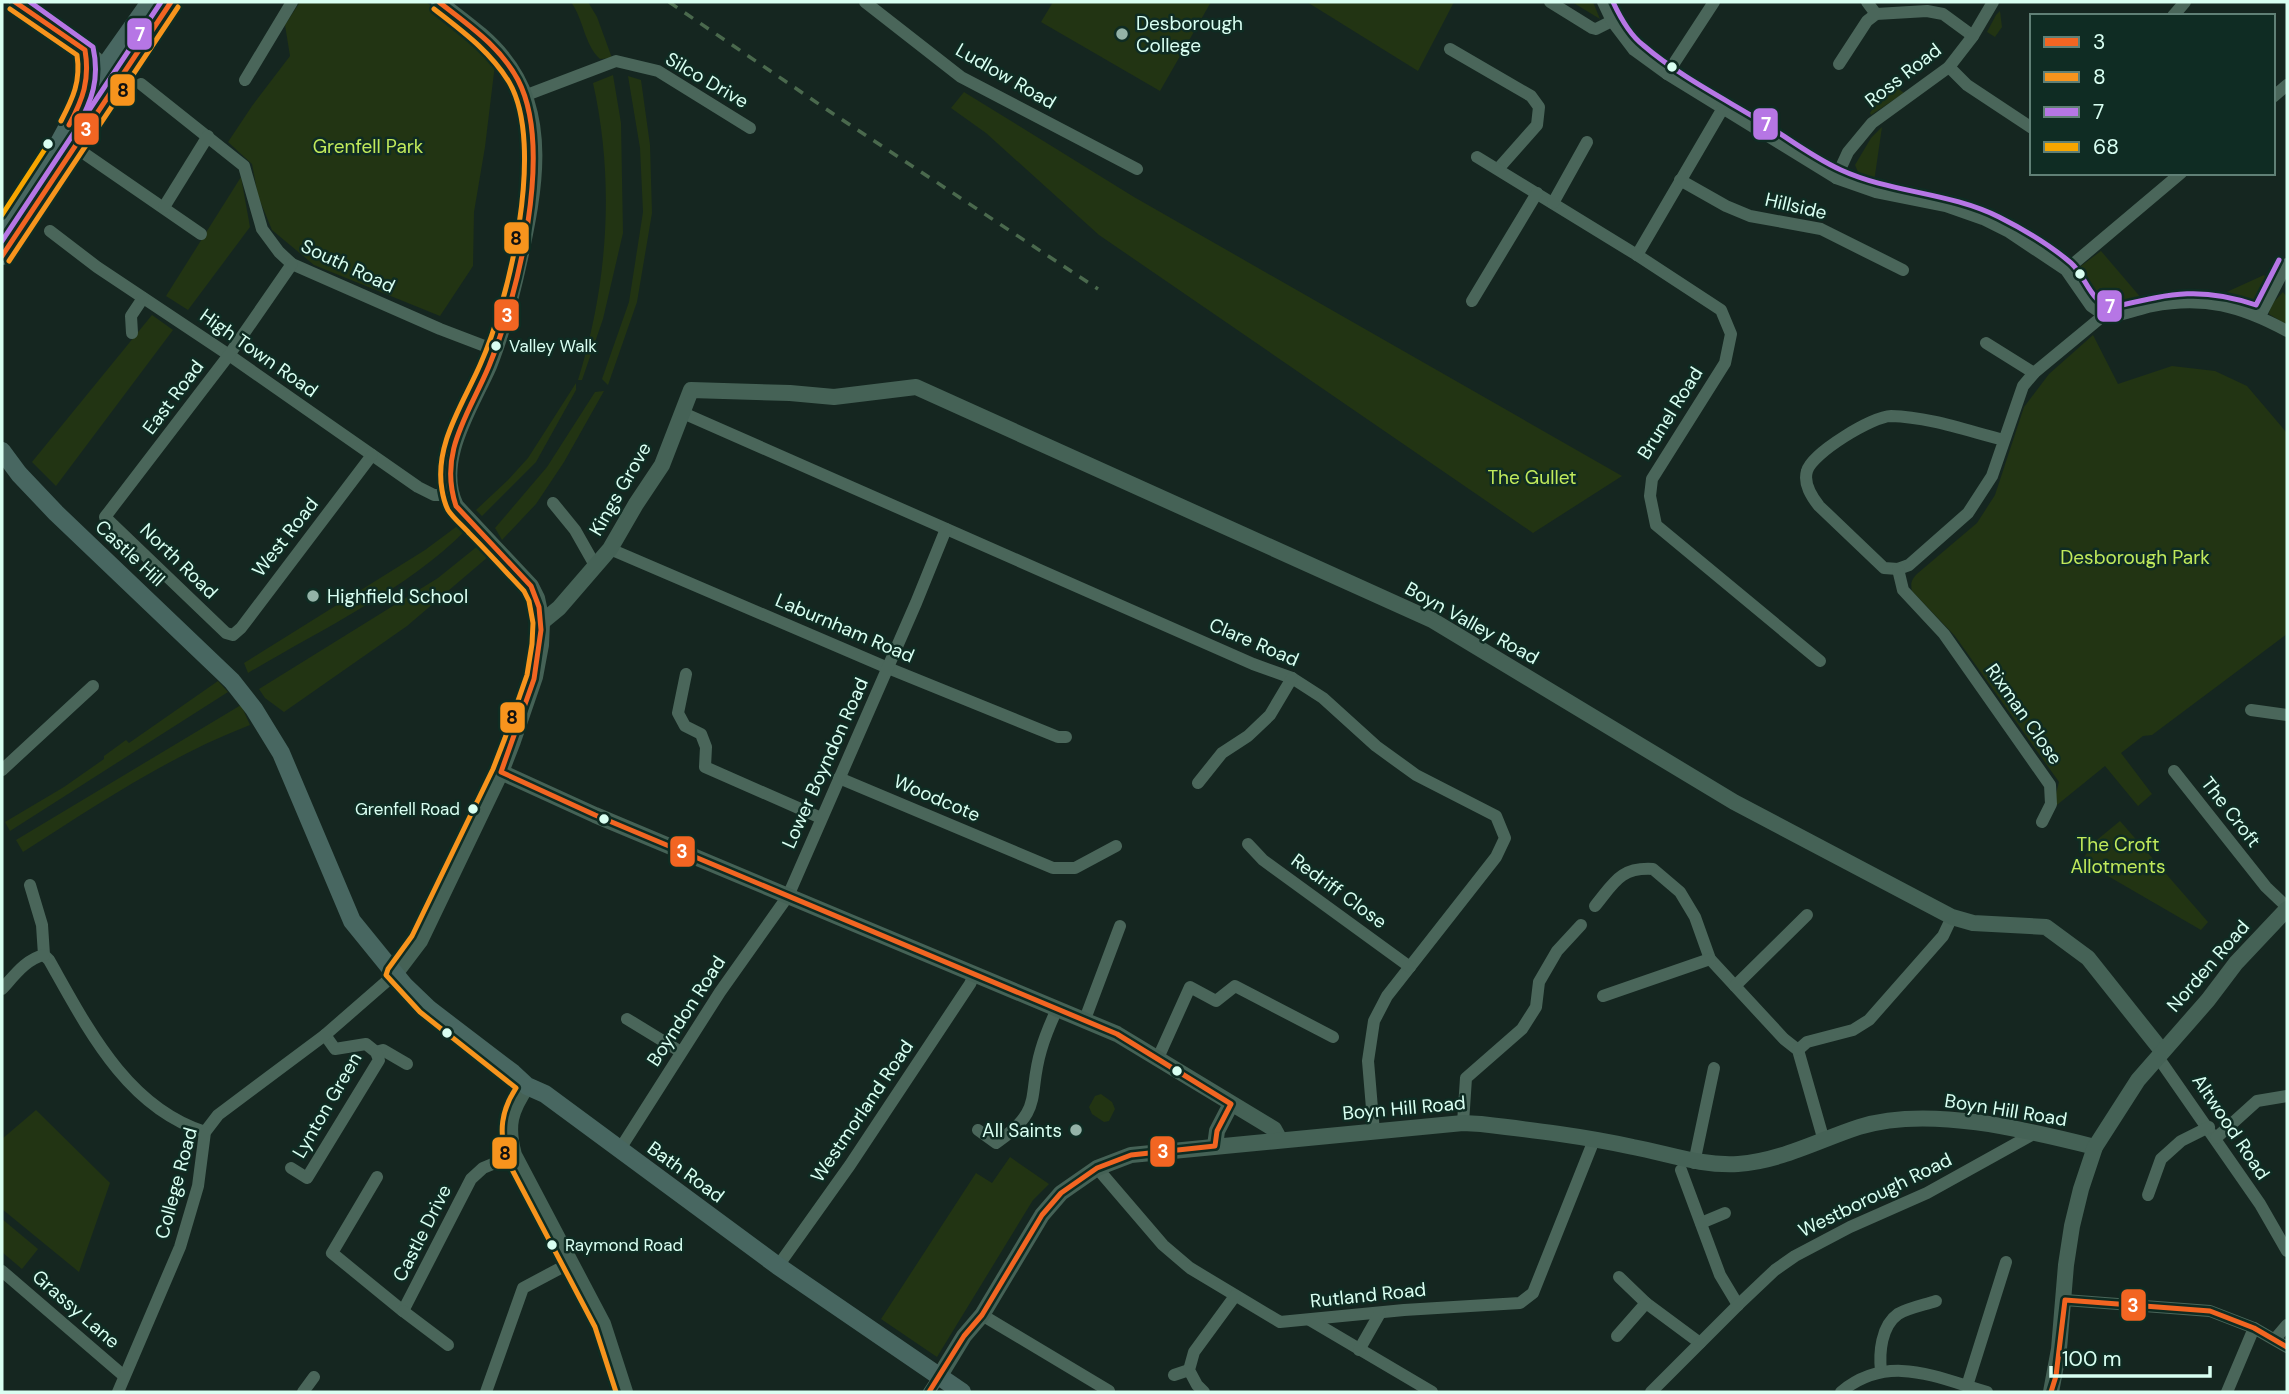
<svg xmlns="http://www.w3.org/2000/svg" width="2289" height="1394" font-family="'DM Sans',sans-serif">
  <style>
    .green { fill: #223413 }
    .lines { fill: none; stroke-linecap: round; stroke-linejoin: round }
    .street { stroke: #4a665a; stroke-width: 12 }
    .secondary { stroke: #456256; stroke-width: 16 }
    .primary { stroke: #486761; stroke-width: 18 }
    .rail { stroke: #4a694d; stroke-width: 3.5; stroke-dasharray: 10 9; stroke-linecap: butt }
    .bus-1-casing { stroke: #0f2c23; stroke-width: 10 }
    .bus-2-casing { stroke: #0f2c23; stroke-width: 10 }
    .bus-3-casing { stroke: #0f2c23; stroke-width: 10 }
    .bus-4-casing { stroke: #0f2c23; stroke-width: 10 }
    .bus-1 { stroke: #f26522; stroke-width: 5 }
    .bus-2 { stroke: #f7941d; stroke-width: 5 }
    .bus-3 { stroke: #b676e5; stroke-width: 5 }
    .bus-4 { stroke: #f7a600; stroke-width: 5 }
    .poi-dot { fill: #94b3a8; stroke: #0f2c23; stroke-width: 2.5 }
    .bus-dot { fill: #d9fff2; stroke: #0f2c23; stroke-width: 2.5 }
    .labels { text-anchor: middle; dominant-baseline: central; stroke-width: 5; stroke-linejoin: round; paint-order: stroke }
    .bus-label { font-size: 17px; fill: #d9fff2; stroke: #0f2c23; text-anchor: start }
    .poi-label { font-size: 19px; fill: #d9fff2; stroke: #0f2c23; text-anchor: start }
    .street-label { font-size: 19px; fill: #d9fff2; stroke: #0f2c23 }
    .park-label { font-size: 19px; fill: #c1ea5b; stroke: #0f2c23 }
    .line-badge { stroke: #0f2c23; stroke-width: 2.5 }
    .badge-label { font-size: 19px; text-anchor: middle; font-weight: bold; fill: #fff }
    .pale-badge-label { font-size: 19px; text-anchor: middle; font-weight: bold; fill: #111 }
  </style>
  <rect width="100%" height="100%" fill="#152620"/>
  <g class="green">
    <path d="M300,2H426L496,56L485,147L474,212L473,266L440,316L314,265L272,230L258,196L252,164L228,142L252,106L290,56L285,25Z"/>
    <path d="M571,2H588L597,17L612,58L600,59C584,44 584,20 571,2Z"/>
    <path d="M1053,2H1211L1160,91L1041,22Z"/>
    <path d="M1307,2H1454L1418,71Z"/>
    <path d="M1572,2H1593L1600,19Z"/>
    <path d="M2000,11L2002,27L1995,37L1987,32L1996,15Z"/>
    <path d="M613,75L621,123L623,233L603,319L582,380H578C608,284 615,181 593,83Z"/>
    <path d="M628,76L641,80L650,145L652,213L637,302L608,385L602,379L629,302L643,212L640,148Z"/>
    <path d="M1890,83L1904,93L1871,115L1870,113Z"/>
    <path d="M964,92L1134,197L1622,476L1533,533L1099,235L986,133L951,108Z"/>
    <path d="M1882,127L1874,182L1860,177L1855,165L1871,138Z"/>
    <path d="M241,177L250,227L188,310L166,296Z"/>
    <path d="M2101,251L2142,299L2114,306L2103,304L2077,269Z"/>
    <path d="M2264,275L2268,280L2260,299L2255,303L2220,295Z"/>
    <path d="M2283,292L2287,297V325L2269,314L2270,306Z"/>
    <path d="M152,315L173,330L56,486L32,462Z"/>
    <path d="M2093,335L2118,384L2172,366L2215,371L2247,386L2287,433V634L2152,735L2143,736L2121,753L2152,794L2138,806L2105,766L2052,809L2059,782L1955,636L1912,591C1910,582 1912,579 1918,573L1977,523L1995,495L2024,407L2049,374Z"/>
    <path d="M576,383V390L536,462L482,516L476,510L508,480L528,458Z"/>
    <path d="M604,391L564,462L536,504L502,540L495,528L547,467L595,392Z"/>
    <path d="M460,524L465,531C406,590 320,630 248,673L244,663L425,550Z"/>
    <path d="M479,545L489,556L407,626L284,712L265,698L259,689L438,578Z"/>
    <path d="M218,681L228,692L10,831L5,822L64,787L104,759V756L126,740L129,743Z"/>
    <path d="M241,705L250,725C169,756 95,806 23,852L16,840Z"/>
    <path d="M2120,821L2208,922L2201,930L2082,861L2092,844Z"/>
    <path d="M1101,1094L1112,1102L1115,1109L1109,1121L1104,1122L1092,1114L1089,1107L1095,1096Z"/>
    <path d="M36,1110L110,1183L79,1272L2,1209V1139Z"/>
    <path d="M1010,1157L1049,1184L1033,1200L937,1357L881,1319L976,1173L992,1183Z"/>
    <path d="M2,1219L38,1249L22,1269L2,1252Z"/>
  </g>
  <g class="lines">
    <g class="street">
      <path d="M15,2L97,58L103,68L108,94"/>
      <path d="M865,2L961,77L1137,169"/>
      <path d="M1550,2L1592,28L1596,29L1612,21"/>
      <path d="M1603,2L1612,21L1634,50L1667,74L1836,178L1876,192L1946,206L1983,219L2009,232L2066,270L2091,306L2104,315"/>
      <path d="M1867,2L1876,14"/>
      <path d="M2173,16L2185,2"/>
      <path d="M1450,49L1531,96L1539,107L1537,125L1498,169"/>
      <path d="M85,50L87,68V91"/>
      <path d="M1839,64L1867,21L1876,14L1927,11L1943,14L1973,36"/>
      <path d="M1949,67L1967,85L2032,128"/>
      <path d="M1667,74L1714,2"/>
      <path d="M245,80L292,2"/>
      <path d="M141,84L244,166L262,229L279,252L292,264L440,329L495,350"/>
      <path d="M524,96L616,61L658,71L750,128"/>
      <path d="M2273,97L2287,85"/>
      <path d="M85,154L201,234"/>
      <path d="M1477,157L1637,255L1721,310L1731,334L1725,363L1652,479L1650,496L1656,525L1820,661"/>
      <path d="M1836,178L1848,152L1872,123L1949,67L1973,36L1993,2"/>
      <path d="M1680,180L1726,206L1750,216L1821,229L1903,270"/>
      <path d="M1553,203L1587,142"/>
      <path d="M164,207L208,136"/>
      <path d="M50,231L97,267L229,355L418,487L434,495H450"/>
      <path d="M1637,255L1723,108"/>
      <path d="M292,264L229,355L105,517L226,633L233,635L241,628L372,455"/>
      <path d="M2066,270L2181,173"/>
      <path d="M1472,301L1537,193"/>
      <path d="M2260,316L2287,264"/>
      <path d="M132,333L131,316L143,298"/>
      <path d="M1986,343L2034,373"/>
      <path d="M683,413L1253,664L1292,678L1323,698L1376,746L1416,775L1496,816L1505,838L1496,857L1387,996L1374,1021L1368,1061L1374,1132"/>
      <path d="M2004,440C1968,431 1929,417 1891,416C1873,416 1812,453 1807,471C1803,484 1812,497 1819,506L1884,568L1898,569L1909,565L1968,513L1992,476L2023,386L2034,373L2104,315C2120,318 2136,309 2152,306C2204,296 2241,306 2287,331"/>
      <path d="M553,503L575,530L596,567"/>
      <path d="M610,549L888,668L1058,737H1066"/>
      <path d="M1898,569L1903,590L1944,634L2050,785L2051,804L2042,822"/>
      <path d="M686,674L678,713L685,726L701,734L706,747L705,767L821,818"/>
      <path d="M2251,710L2287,715"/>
      <path d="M2,770L93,686"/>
      <path d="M2174,771L2266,887L2287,907"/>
      <path d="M839,778L1053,868H1075L1116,846"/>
      <path d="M1198,783L1222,753L1248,736L1270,715L1292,678"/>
      <path d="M1248,844L1263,860L1410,967"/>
      <path d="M30,885L42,925L44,955L49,960C87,1027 126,1107 205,1132"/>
      <path d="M1595,906C1614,883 1620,867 1653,869L1680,892L1695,917L1710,959L1784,1039L1798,1050L1824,1141"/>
      <path d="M1735,986L1807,915"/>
      <path d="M2,989C14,976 26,959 44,955"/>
      <path d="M1603,996L1710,959"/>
      <path d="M627,1019L681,1052"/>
      <path d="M1085,1019L1120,926"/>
      <path d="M1798,1050L1807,1042L1853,1030L1869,1020L1943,936L1952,917"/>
      <path d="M376,1052L383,1050L407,1064"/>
      <path d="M1158,1058L1190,987L1216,1001L1235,986L1333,1037"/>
      <path d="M2162,1063L2260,1204L2287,1251"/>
      <path d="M1463,1123L1466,1078L1522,1029L1536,1007L1539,982L1557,951L1581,925"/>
      <path d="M978,1130L996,1143C1045,1109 1027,1097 1041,1050C1045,1036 1051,1022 1057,1009"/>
      <path d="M2216,1138L2257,1101L2287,1096"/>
      <path d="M620,1149L720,992L788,896L916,603L946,529"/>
      <path d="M1694,1163L1714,1068"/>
      <path d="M291,1168L307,1178L379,1060L376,1052L366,1044L335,1049L325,1035"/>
      <path d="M1097,1168L1163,1245L1190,1268L1280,1322L1404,1310L1520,1303L1533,1293L1594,1140"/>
      <path d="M1681,1170L1720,1275L1738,1305"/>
      <path d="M377,1177L332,1253L403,1311L471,1179L483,1168L514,1155"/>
      <path d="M2148,1195L2161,1159L2181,1141L2209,1127"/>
      <path d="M1701,1223L1725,1213"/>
      <path d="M778,1266L850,1165L970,984L974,975"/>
      <path d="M2,1271L124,1376"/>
      <path d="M1619,1277L1646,1303L1700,1343"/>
      <path d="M2065,1300L2210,1311L2254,1328L2287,1347"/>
      <path d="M403,1311L448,1345"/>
      <path d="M982,1315L1109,1391"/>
      <path d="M1310,1320L1432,1392"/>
      <path d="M1617,1336L1646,1303"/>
      <path d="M2275,1339L2287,1325"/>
      <path d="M1359,1350L1380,1313"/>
      <path d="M1881,1371C1879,1353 1881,1326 1898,1314C1908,1308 1924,1305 1936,1301"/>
      <path d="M1174,1375L1189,1370"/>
      <path d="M1967,1386L2006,1262"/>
      <path d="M118,1392L180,1247L198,1186L205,1132L218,1115L325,1035L395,974"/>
      <path d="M303,1392L314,1377"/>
      <path d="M486,1392L523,1288L570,1263"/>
      <path d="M929,1392L939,1377"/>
      <path d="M1204,1392L1197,1385L1189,1370L1194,1352L1235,1296"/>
      <path d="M1651,1392L1738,1305L1775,1270L1795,1256L1850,1227L1927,1193L2035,1133"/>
      <path d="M1841,1392C1888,1353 1935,1377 1987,1392"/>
      <path d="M2227,1392L2254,1328"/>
    </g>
    <g class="secondary">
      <path d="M542,622L559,608L610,549L636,504L662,465L691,390L790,393L834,397L916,387L1432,620L1734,802L1952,917L1973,923L2046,927L2088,958L2162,1051"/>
      <path d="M501,772L595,815L1117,1034L1274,1129L1280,1140"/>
      <path d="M395,974L420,941L501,772L513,741L535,677L541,645L542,622L537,598L531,586L456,506C434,461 471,407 489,366C503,331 512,295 520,258C534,193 550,115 503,58C486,36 460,19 439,2"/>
      <path d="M527,1086C510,1111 506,1125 514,1155L603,1324L625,1392"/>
      <path d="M1215,1146L1217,1131L1231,1104"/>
      <path d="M939,1377L964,1336L982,1315L1042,1215L1061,1193L1097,1168L1131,1155L1463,1123L1481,1124C1532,1130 1583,1136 1633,1147C1670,1154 1700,1166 1738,1164C1781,1161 1819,1140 1859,1127C1928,1105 2027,1130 2095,1147"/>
      <path d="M2051,1392L2059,1349L2066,1265L2072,1226L2081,1189L2095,1147L2138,1080L2208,1000L2236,963L2287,909"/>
    </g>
    <g class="primary">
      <path d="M2,231L56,148L87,91L150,2"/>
      <path d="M2,256L171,2"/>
      <path d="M2,451L19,474L56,513L232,681L254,709L281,753L352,921L404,985L429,1009L513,1073L527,1086L545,1094L778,1266L962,1392"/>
    </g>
    <path class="rail" d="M669,2L832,113L1098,289"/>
    <defs>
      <g id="bus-1">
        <path d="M15,2L85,50C90,80 83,99 69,125"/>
        <path d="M439,2C468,25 500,46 518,80C554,149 518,296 489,366C469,414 438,452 456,506L531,586L539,607L541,630L534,679L501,772L595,815L1117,1034L1231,1104L1217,1131L1215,1146L1131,1155L1097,1168L1061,1193L1042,1215L982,1315L964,1336L929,1392"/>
        <path d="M2,256L171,2"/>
        <path d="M2051,1392L2056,1376L2065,1300L2210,1311L2254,1328L2287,1347"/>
      </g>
      <g id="bus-2">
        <path d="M10,9L77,55C81,81 73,98 61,121"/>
        <path d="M434,9C462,31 490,51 509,82C546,145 509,301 480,365C463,404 434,445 442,490C443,496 445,504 448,510C453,518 463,526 469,533C488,552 506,572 524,591L529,601L533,623L532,644L527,675L505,738L493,769L412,936L388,969L386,975L420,1012L516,1088C501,1111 499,1131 506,1158L595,1327L616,1392"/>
        <path d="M9,261L178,7"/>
      </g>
      <g id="bus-3">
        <path d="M30,2L93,47C100,79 92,100 77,128"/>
        <path d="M1613,2C1620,17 1630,35 1643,45C1679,76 1723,98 1764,123C1789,139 1814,158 1841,170C1891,193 1949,192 1999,217C2023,229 2050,245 2071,263C2086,276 2091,305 2113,307C2170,294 2199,286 2256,305L2279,260"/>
        <path d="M2,241L161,2"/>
      </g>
      <path id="bus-4" d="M2,215L49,143"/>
    </defs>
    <use href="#bus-1" class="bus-1-casing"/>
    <use href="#bus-2" class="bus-2-casing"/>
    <use href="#bus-3" class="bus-3-casing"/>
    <use href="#bus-4" class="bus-4-casing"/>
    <use href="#bus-1" class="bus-1"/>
    <use href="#bus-2" class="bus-2"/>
    <use href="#bus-3" class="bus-3"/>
    <use href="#bus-4" class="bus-4"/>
  </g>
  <g class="poi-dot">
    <circle cx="1122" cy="34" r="7"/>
    <circle cx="313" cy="596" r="7"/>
    <circle cx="1076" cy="1130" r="7"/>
  </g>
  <g class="bus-dot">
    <circle cx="1672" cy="67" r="6"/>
    <circle cx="48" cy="144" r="6"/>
    <circle cx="2080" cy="274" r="6"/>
    <circle cx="496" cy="346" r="6"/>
    <circle cx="473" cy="809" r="6"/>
    <circle cx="604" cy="819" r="6"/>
    <circle cx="447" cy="1033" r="6"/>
    <circle cx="1177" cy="1071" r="6"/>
    <circle cx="552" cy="1245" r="6"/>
  </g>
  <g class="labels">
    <g class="bus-label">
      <text x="509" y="346">Valley Walk</text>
      <text x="460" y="809" text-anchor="end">Grenfell Road</text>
      <text x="565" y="1245">Raymond Road</text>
    </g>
    <g class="poi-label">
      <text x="1136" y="23">Desborough<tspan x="1136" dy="22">College</tspan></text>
      <text x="327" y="596">Highfield School</text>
      <text x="1062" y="1130" text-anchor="end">All Saints</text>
    </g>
    <g class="street-label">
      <text transform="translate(1903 75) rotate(-38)">Ross Road</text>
      <text transform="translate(1006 76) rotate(30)">Ludlow Road</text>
      <text transform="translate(707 80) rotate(30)">Silco Drive</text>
      <text transform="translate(1796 206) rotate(13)">Hillside</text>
      <text transform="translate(348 266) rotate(25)">South Road</text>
      <text transform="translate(259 353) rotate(35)">High Town Road</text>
      <text transform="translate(173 397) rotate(-53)">East Road</text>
      <text transform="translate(1670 413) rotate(-58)">Brunel Road</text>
      <text transform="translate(620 489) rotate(-60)">Kings Grove</text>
      <text transform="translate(285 537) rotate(-52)">West Road</text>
      <text transform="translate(130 553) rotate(43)">Castle Hill</text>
      <text transform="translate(179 561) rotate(44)">North Road</text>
      <text transform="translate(1472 623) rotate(29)">Boyn Valley Road</text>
      <text transform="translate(845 628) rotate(23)">Laburnham Road</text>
      <text transform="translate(1254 642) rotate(23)">Clare Road</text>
      <text transform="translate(2024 714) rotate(55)">Rixman Close</text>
      <text transform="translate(825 763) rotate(-66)">Lower Boyndon Road</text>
      <text transform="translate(937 798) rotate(23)">Woodcote</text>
      <text transform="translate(2231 812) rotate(52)">The Croft</text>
      <text transform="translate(1339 891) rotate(36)">Redriff Close</text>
      <text transform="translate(2208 966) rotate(-49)">Norden Road</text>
      <text transform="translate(686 1011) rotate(-57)">Boyndon Road</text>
      <text transform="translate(327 1105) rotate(-60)">Lynton Green</text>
      <text transform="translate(1404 1108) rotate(-5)">Boyn Hill Road</text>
      <text transform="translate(2006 1110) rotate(9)">Boyn Hill Road</text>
      <text transform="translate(862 1111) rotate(-56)">Westmorland Road</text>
      <text transform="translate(2231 1127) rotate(56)">Altwood Road</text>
      <text transform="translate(686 1172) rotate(36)">Bath Road</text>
      <text transform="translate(176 1183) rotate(-75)">College Road</text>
      <text transform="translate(1875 1195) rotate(-26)">Westborough Road</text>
      <text transform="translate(422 1233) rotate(-63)">Castle Drive</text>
      <text transform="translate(1368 1295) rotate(-6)">Rutland Road</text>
      <text transform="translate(76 1309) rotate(41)">Grassy Lane</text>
    </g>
    <g class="park-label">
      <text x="368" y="146">Grenfell Park</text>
      <text x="1532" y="477">The Gullet</text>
      <text x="2135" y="557">Desborough Park</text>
      <text x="2118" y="844">The Croft<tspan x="2118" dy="22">Allotments</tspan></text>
    </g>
  </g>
  <g class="line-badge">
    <rect x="126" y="17" width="27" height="34" rx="7" fill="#b676e5"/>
    <rect x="109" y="73" width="27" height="34" rx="7" fill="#f7941d"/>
    <rect x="1752" y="107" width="27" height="34" rx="7" fill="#b676e5"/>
    <rect x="73" y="112" width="27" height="34" rx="7" fill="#f26522"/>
    <rect x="503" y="221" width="27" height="34" rx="7" fill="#f7941d"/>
    <rect x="2096" y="289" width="27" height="34" rx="7" fill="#b676e5"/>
    <rect x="493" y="298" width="27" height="34" rx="7" fill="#f26522"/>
    <rect x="499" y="701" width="27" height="33" rx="7" fill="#f7941d"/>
    <rect x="669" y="835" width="27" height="33" rx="7" fill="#f26522"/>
    <rect x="1149" y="1135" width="27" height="33" rx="7" fill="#f26522"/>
    <rect x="491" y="1136" width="27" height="34" rx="7" fill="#f7941d"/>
    <rect x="2120" y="1288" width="27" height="34" rx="7" fill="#f26522"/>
  </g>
  <g class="badge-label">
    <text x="140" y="41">7</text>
    <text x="1766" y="131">7</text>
    <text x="86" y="136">3</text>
    <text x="2110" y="313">7</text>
    <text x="507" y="322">3</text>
    <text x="682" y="858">3</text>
    <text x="1163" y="1158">3</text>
    <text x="2133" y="1312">3</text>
  </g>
  <g class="pale-badge-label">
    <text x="123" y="97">8</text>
    <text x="516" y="245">8</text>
    <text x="512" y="724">8</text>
    <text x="505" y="1160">8</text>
  </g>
  <rect width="2289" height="1394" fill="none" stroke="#d9fff2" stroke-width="7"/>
  <rect x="2030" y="14" width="245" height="161" fill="#0f2c23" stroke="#608076" stroke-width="2"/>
  <rect x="2044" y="37" width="35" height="10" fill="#f26522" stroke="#608076" stroke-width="2"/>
  <text x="2093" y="49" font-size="21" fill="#d9fff2">3</text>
  <rect x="2044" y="72" width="35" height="10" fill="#f7941d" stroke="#608076" stroke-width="2"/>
  <text x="2093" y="84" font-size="21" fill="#d9fff2">8</text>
  <rect x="2044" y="107" width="35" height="10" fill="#b676e5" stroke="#608076" stroke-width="2"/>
  <text x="2093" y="119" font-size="21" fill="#d9fff2">7</text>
  <rect x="2044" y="142" width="35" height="10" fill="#f7a600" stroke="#608076" stroke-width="2"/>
  <text x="2093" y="154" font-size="21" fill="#d9fff2">68</text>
  <path d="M2051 1366v10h159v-10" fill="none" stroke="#d9fff2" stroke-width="3.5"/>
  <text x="2062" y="1366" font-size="21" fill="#d9fff2" stroke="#0f2c23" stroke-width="5" paint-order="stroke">100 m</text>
</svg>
